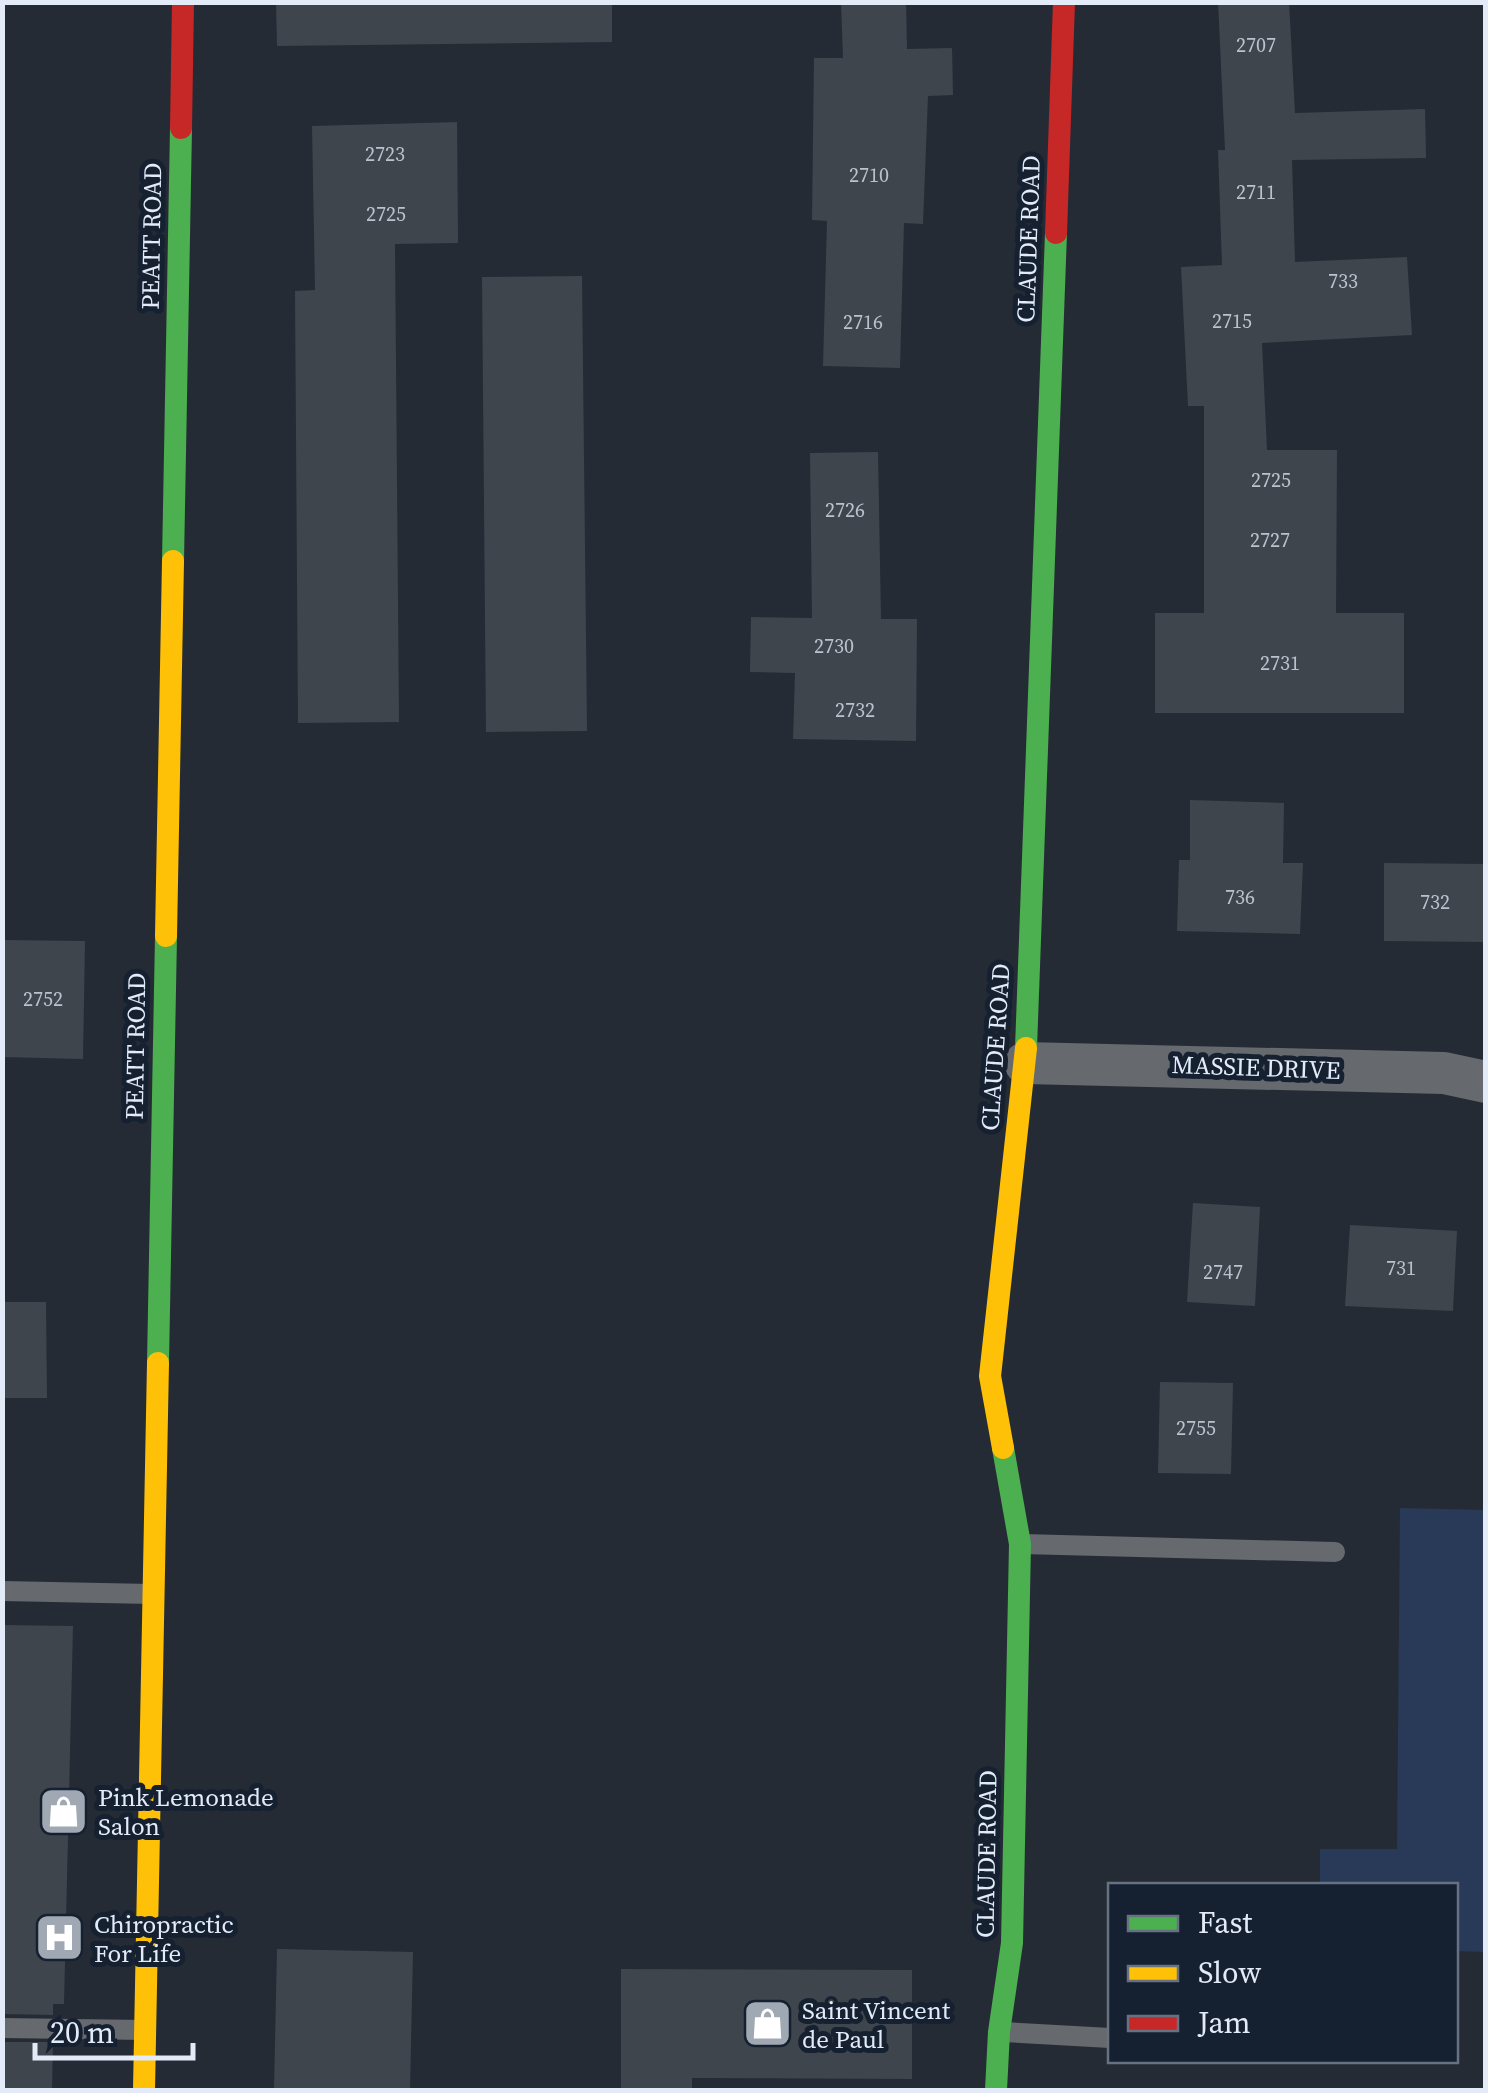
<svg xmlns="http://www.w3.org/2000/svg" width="1488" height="2093" font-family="'Source Serif 4',serif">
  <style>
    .green { fill: #283a58 }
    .building { fill: #3f454d }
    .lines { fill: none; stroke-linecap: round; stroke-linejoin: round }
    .lane { stroke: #66696d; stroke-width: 20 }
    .street { stroke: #66696d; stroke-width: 42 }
    .fast { stroke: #4caf50; stroke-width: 22 }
    .slow { stroke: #ffc107; stroke-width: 22 }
    .jam { stroke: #c62828; stroke-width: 22 }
    .labels { text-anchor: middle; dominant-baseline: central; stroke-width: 10; stroke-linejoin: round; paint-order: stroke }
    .number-label { font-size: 20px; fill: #bac2cd }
    .street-label { font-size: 25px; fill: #e3ebf8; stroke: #152031 }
    .poi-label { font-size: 25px; fill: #e3ebf8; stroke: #152031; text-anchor: start }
  </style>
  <rect width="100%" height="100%" fill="#252b35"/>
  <path class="green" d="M1400,1508L1485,1510V1952L1456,1951V1886L1320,1885V1849H1397Z"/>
  <g class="building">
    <path d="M276,2H612V42L277,46Z"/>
    <path d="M841,2H906L907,49L952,48L953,95L928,96L923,224L904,223L900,368L823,366L827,221L812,220L814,58H843Z"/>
    <path d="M1218,2H1289L1295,113L1425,109L1426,158L1292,160L1295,262L1407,257L1412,335L1262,343L1267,450H1337L1336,613H1404V713H1155V613H1204V406H1188L1181,267L1222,265L1218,150H1225Z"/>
    <path d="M457,122L458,243L395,244L399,722L298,723L295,291L315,290L312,126Z"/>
    <path d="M582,276L587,731L486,732L482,277Z"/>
    <path d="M878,452L881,619H917L916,741L793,739L795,673L750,672L751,617L812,618L810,453Z"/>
    <path d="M1190,800L1284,803L1283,863H1303L1300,934L1177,931L1179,860H1190Z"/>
    <path d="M1384,863L1486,864V942L1384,941Z"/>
    <path d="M2,940L85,941L83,1059L2,1057Z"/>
    <path d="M1193,1203L1260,1207L1255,1306L1187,1302Z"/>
    <path d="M1350,1225L1457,1231L1453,1311L1345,1306Z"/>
    <path d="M2,1302H46L47,1398H2Z"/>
    <path d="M1160,1382L1233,1383L1231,1474L1158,1473Z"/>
    <path d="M2,1625L73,1626L64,2004H53V2015L2,2014Z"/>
    <path d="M277,1949L413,1952L410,2090H274Z"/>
    <path d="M621,1969L912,1970V2079L692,2078V2090H621Z"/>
    <path d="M2,2042H53L52,2090H2Z"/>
  </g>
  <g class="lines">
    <g class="lane">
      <path d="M1022,1544L1335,1552"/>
      <path d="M2,1591L152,1594"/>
      <path d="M2,2028L145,2030"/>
      <path d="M1003,2032L1110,2038"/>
    </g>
    <path class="street" d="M1025,1063L1444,1073L1486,1082"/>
    <g class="fast">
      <path d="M173,561L181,128"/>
      <path d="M1026,1048L1056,233"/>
      <path d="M158,1363L166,936"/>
      <path d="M996,2090L999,2032L1012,1943L1020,1544L1003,1448"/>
    </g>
    <g class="slow">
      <path d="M166,936L173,561"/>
      <path d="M1003,1448L990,1376L1026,1048"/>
      <path d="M144,2090L158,1363"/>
    </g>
    <g class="jam">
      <path d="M181,128L183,2"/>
      <path d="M1056,233L1064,2"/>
    </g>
  </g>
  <defs>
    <symbol id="shop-square" viewBox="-11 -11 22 22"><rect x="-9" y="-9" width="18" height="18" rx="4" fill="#a0a8b4" stroke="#152031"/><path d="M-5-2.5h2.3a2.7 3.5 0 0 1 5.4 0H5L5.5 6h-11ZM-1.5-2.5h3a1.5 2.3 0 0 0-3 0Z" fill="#fff"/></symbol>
    <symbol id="hospital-square" viewBox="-11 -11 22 22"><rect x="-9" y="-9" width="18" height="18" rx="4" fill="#a0a8b4" stroke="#152031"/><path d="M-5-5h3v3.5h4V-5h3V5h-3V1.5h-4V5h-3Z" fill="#fff"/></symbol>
  </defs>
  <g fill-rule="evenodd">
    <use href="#shop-square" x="36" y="1784" width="55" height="55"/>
    <use href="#hospital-square" x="32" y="1910" width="55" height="55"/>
    <use href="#shop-square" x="740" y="1996" width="55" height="55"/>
  </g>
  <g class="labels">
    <g class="number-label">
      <text x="1256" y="45">2707</text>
      <text x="385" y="154">2723</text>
      <text x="869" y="175">2710</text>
      <text x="1256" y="192">2711</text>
      <text x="386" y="214">2725</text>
      <text x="1343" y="281">733</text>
      <text x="1232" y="321">2715</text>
      <text x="863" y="322">2716</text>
      <text x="1271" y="480">2725</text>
      <text x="845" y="510">2726</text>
      <text x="1270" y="540">2727</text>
      <text x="834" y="646">2730</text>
      <text x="1280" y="663">2731</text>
      <text x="855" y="710">2732</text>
      <text x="1240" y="897">736</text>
      <text x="1435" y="902">732</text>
      <text x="43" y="999">2752</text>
      <text x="1401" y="1268">731</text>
      <text x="1223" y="1272">2747</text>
      <text x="1196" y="1428">2755</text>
    </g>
    <g class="street-label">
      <text transform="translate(151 236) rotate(-89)">PEATT ROAD</text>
      <text transform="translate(1028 239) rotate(-88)">CLAUDE ROAD</text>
      <text transform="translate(135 1046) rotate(-89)">PEATT ROAD</text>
      <text transform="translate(995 1047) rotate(-86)">CLAUDE ROAD</text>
      <text transform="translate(1256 1067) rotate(2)">MASSIE DRIVE</text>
      <text transform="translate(986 1854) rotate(-89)">CLAUDE ROAD</text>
    </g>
    <g class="poi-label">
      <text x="98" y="1797">Pink Lemonade<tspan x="98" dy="29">Salon</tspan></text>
      <text x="94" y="1924">Chiropractic<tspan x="94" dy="29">For Life</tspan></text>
      <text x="802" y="2010">Saint Vincent<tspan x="802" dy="29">de Paul</tspan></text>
    </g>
  </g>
  <rect width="1488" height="2093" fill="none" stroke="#e3ebf8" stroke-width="10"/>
  <rect x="1108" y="1883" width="350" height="180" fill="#152031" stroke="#677181" stroke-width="2.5"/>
  <rect x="1128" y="1916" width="50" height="15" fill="#4caf50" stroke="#677181" stroke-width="2.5"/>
  <text x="1198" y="1933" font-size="30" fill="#e3ebf8">Fast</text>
  <rect x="1128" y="1966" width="50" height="15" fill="#ffc107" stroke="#677181" stroke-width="2.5"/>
  <text x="1198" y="1983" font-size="30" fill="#e3ebf8">Slow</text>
  <rect x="1128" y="2016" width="50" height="15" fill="#c62828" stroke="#677181" stroke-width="2.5"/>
  <text x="1198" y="2033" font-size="30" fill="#e3ebf8">Jam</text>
  <path d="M35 2043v15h158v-15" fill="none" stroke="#e3ebf8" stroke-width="5"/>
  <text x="50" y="2043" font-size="30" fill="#e3ebf8" stroke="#152031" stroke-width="8" paint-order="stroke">20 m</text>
</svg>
